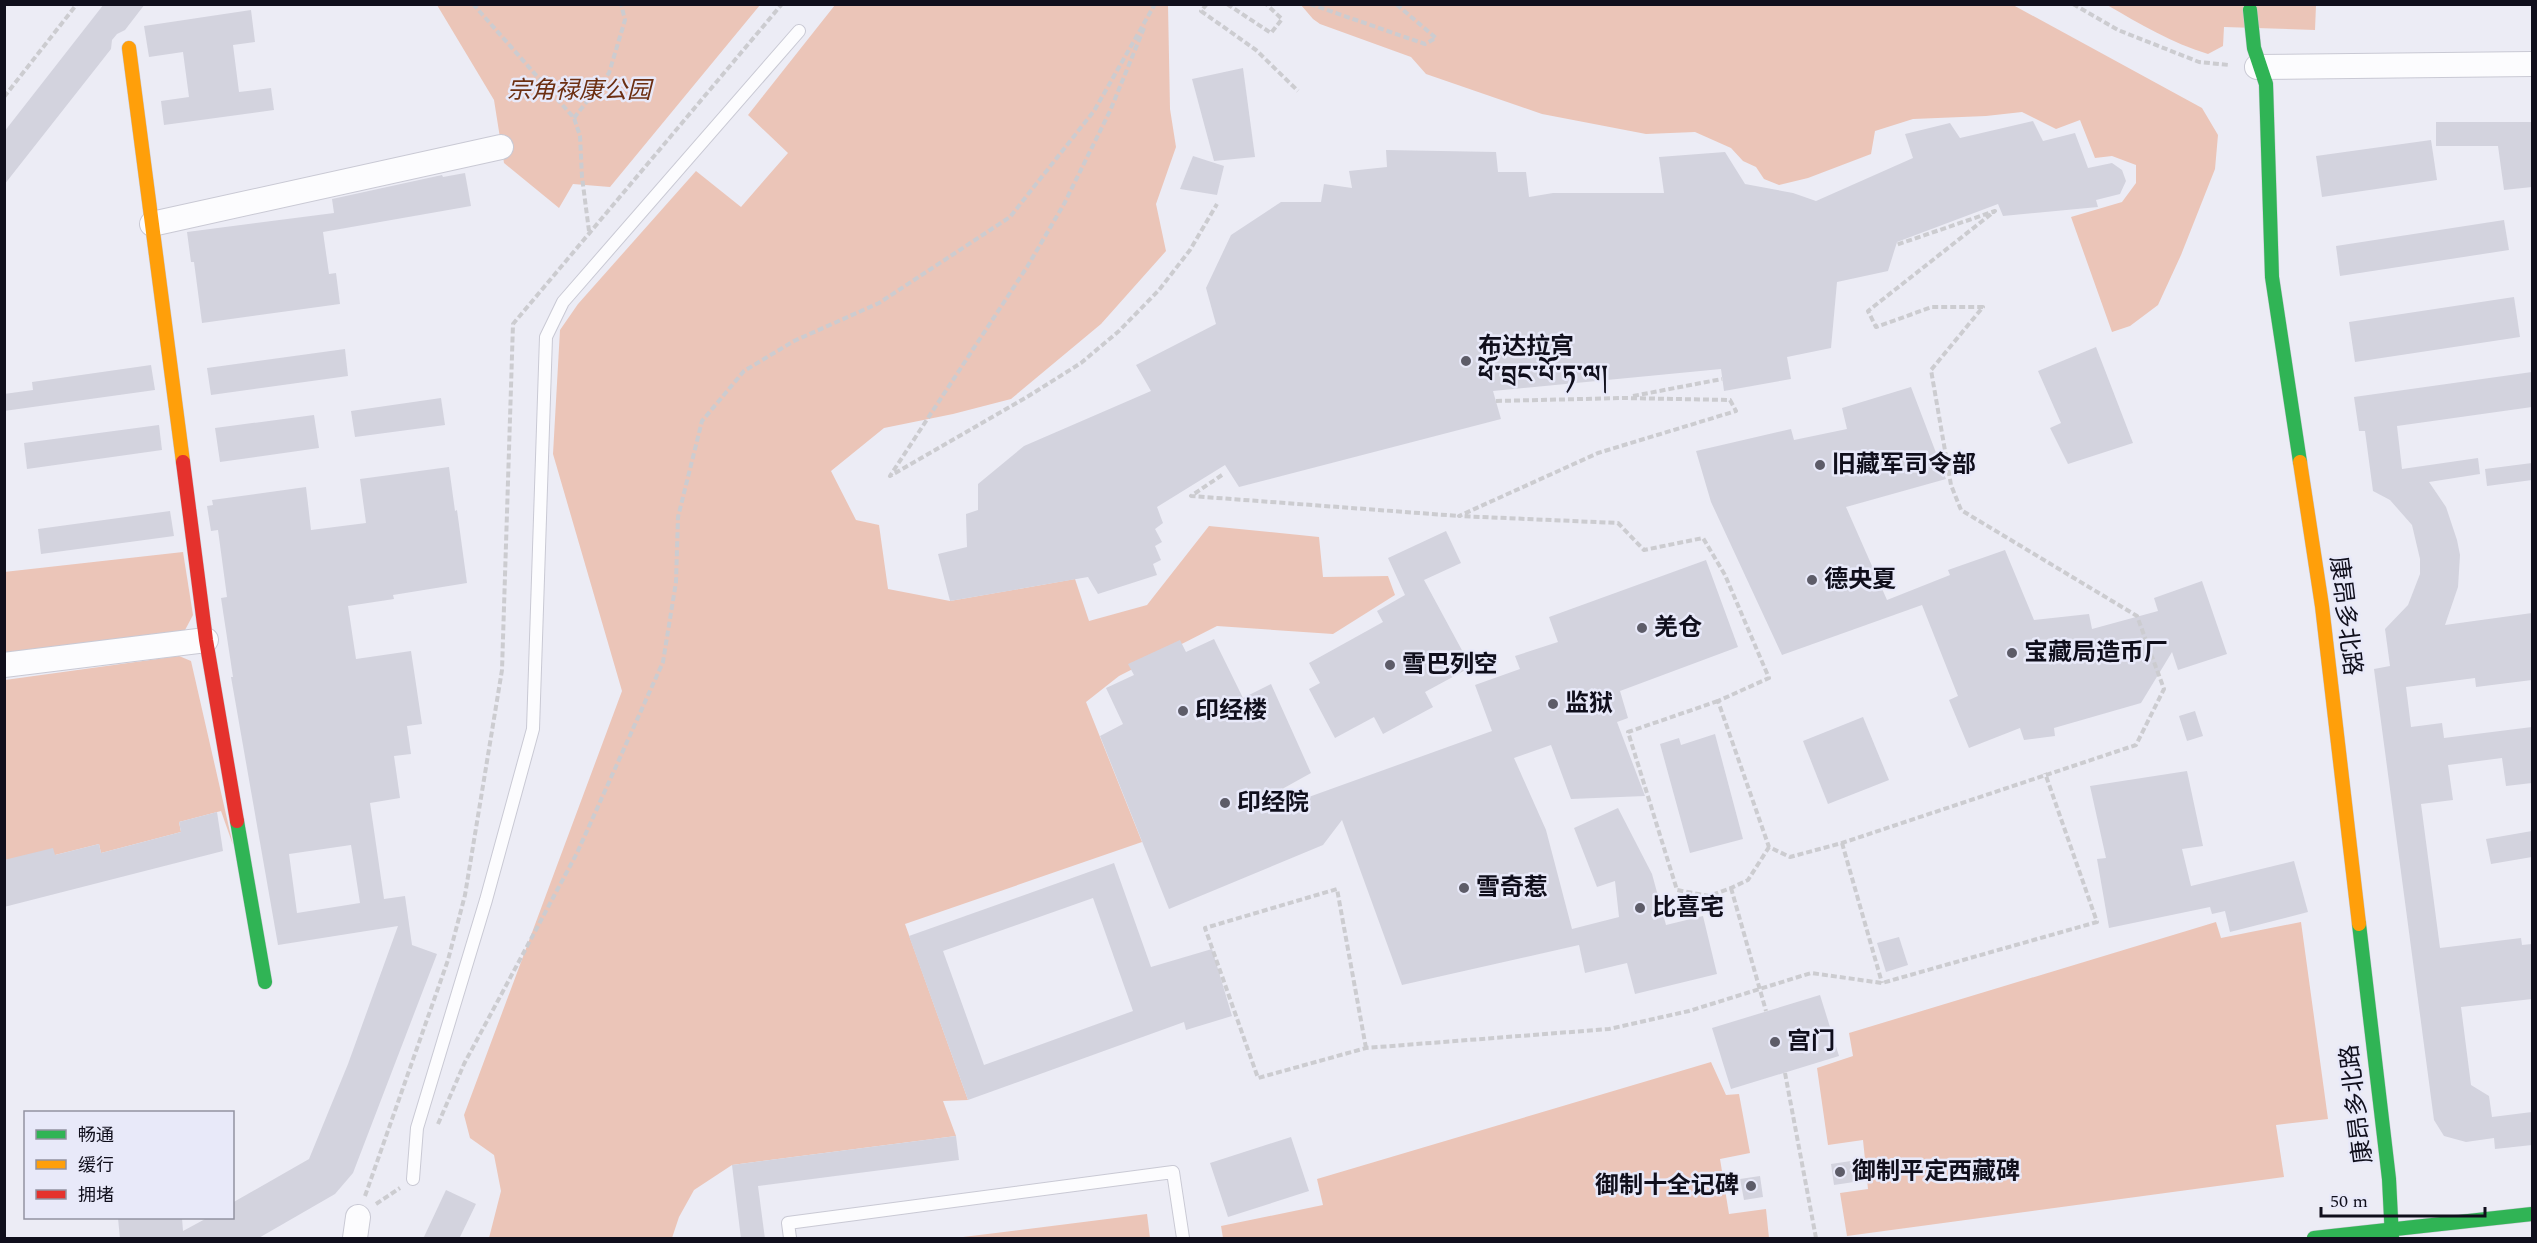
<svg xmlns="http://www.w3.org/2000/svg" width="2537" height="1243" font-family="Spectral,'Noto Sans SC','Noto Serif Tibetan',serif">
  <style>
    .green { fill: #ebc5b8 }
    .building { fill: #d3d3de; fill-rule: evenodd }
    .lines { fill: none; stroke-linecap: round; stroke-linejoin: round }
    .lane-casing { stroke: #c9c9d4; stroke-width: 14 }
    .street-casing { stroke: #c9c9d4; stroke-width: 26 }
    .fast-casing { stroke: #c9c9d4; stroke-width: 15 }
    .slow-casing { stroke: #c9c9d4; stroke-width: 15 }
    .jam-casing { stroke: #c9c9d4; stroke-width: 15 }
    .path { stroke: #ccccd0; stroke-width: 4; stroke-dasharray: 6 3; stroke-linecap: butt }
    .lane { stroke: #fcfcfe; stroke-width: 12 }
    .street { stroke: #fcfcfe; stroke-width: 24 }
    .fast { stroke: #30b455; stroke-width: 14 }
    .slow { stroke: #ff9f0a; stroke-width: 14 }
    .jam { stroke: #e5322d; stroke-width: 14 }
    .poi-dot { fill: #5d5c68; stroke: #e8e9f9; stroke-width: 2 }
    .labels { text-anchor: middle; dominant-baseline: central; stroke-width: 5; stroke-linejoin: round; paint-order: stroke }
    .park-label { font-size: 24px; font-style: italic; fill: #6c2f12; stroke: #e8e9f9 }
    .poi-label { font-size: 24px; font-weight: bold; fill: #100f1c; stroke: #e8e9f9; text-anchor: start }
    .street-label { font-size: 24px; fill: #100f1c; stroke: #e8e9f9 }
  </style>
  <rect width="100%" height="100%" fill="#ececf5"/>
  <g class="green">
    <path d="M437,5H760L610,187L573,184L559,208L504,163L494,100Z"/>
    <path d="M835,5H1168L1170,109L1176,147L1156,204L1166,251L1101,324L1011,399L953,414L884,428L831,471L856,520L879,525L888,589L950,601L1075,579L1089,621L1147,605L1209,526L1319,537L1323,577L1388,576L1395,595L1333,634L1217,626L1119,676L1086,702L1142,842L905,924L968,1100L943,1101L956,1136L732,1165L694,1190L679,1217L672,1238H489L501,1191L494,1155L470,1138L464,1115L622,691L553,454L560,330L578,304L696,171L741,207L788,153L748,115Z"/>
    <path d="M1301,5H2013L2202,108L2218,135L2215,169L2181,255L2158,305L2130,326L2112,332L2071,217L2122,202L2136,183V165L2112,156L2095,158L2080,120L2056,129L2022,112L1986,116L1913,119L1875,131L1871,154L1808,178L1779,185L1764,179L1756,167L1743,161L1731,148L1695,132L1646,134L1542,114L1426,74L1411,57L1320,24L1313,19Z"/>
    <path d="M2107,5H2316L2315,30L2224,27L2223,46L2208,54C2172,43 2140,24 2107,5Z"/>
    <path d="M183,552L193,615L184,632L5,654L4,572Z"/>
    <path d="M179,656L191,661L233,845L221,811L179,822L181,832L101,853L99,844L55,855L5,860V680Z"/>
    <path d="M2216,922L2221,938L2301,922L2328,1119L2276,1125L2284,1177L1847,1236L1840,1193L1868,1189L1863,1140L1828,1145L1817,1068L1853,1056L1849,1033Z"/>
    <path d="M1711,1062L1726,1095L1739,1094L1750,1153L1720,1159L1729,1214L1766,1209L1769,1238H1223L1221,1226L1323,1205L1317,1179Z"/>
    <path d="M1147,1214L1150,1238H955Z"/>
  </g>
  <g class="building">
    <path d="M104,4H145L125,30L117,34L112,40L111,49L4,185V132Z"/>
    <path d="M251,10L255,42L233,45L239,92L271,88L274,110L164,125L161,101L189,97L183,52L149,57L144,26Z"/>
    <path d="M1243,68L1255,157L1214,161L1192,79Z"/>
    <path d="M2033,121L2043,141L2075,133L2088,168L2112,163L2122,170L2126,181L2120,194L2096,200L2098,207L2003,216L1998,204L1897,242L1888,271L1837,282L1831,348L1787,357L1791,379L1724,391L1721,369L1493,391L1501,419L1239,487L1225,465L1157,507L1163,523L1155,529L1162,542L1155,546L1161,560L1153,564L1157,575L1098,594L1088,577L950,601L938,554L967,547L966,514L978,510V484L1024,446L1151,391L1136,365L1216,324L1206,288L1231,235L1281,202H1321L1324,184L1352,188L1349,171L1387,167L1386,150L1496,152L1498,172H1526L1529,197L1553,193H1664L1659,157L1725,152L1745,184L1793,193L1816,201L1913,158L1905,134L1950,123L1960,138Z"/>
    <path d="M2436,122H2532V187L2504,190L2498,146H2436Z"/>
    <path d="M2431,140L2437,180L2322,197L2316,156Z"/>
    <path d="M1193,156L1224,166L1217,195L1180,189Z"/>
    <path d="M465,173L471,206L323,232L329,274L336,273L340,304L202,323L194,262H191L187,232L334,213L332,199L442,175L443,177Z"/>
    <path d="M2504,220L2509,250L2340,276L2336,246Z"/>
    <path d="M2514,297L2520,337L2355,362L2349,322Z"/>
    <path d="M2096,347L2133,443L2068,464L2050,428L2061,423L2038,371Z"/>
    <path d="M345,349L348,376L211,395L207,368Z"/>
    <path d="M151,365L155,390L4,411V394L33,390L32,382Z"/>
    <path d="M2532,372V407L2397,426L2402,469L2478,458L2480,474L2429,482L2446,507L2457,540L2460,555L2458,587L2445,625L2532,613V680L2476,687L2475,678L2406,687L2411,727L2442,723L2444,738L2532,727V783L2506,786L2502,758L2448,765L2453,800L2421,804L2440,948L2521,938L2522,945L2532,944V999L2461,1007L2471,1085L2489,1096L2492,1117L2532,1112V1145L2495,1149L2494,1138L2466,1142L2444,1136L2434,1120L2374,669L2390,666L2385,629L2408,605L2420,574V559L2412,525L2390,500L2373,491L2365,431H2359L2354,397Z"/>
    <path d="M1911,387L1946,479L1846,507L1887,600L1950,575L1948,570L2005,550L2034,620L2089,614L2092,629L2158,611L2154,598L2202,581L2227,654L2178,670L2172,652L2141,703L2054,728L2055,736L2024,740L2020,728L1969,748L1949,700L1958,696L1922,605L1782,655L1711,502L1696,451L1791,429L1794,440L1847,429L1842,408Z"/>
    <path d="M441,398L445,425L355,437L351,411Z"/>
    <path d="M314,415L319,448L220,462L215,428Z"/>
    <path d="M159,425L162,450L27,469L24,443Z"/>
    <path d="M2532,463V480L2487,486L2485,469Z"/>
    <path d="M449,467L455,511L457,510L467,583L393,595L394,599L348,606L356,659L411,651L422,724L407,726L411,754L394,756L400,798L370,803L384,899L405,896L412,945L437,954L353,1173L335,1194L257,1239H120L118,1218H182L183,1231L207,1218H232V1203L309,1159L348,1064L398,926L278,945L231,677H233L221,598L227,597L218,530L211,531L207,506L213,505L212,500L306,487L311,530L366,523L360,479ZM351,845L360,903L297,913L289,854Z"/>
    <path d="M170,511L174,536L41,554L38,529Z"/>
    <path d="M1446,531L1461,563L1424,580L1471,667L1425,692L1433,707L1383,734L1374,717L1335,738L1309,689L1320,683L1309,663L1383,622L1377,611L1405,595L1388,558Z"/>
    <path d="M1706,560L1738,647L1620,691L1628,718L1617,722L1645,796L1571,799L1551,745L1514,758L1546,830L1572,929L1619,917L1615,881L1597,887L1574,828L1618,808L1652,874L1666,925L1703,916L1717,974L1635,994L1627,963L1585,973L1579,945L1402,985L1342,820L1323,845L1169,909L1100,736L1123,724L1106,688L1134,675L1128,664L1180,640L1186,652L1214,639L1243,698L1271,684L1311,773L1275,793L1281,807L1492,731L1475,685L1520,669L1515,656L1558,642L1549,617Z"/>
    <path d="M2195,711L2203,736L2187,741L2179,716Z"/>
    <path d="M1863,717L1889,780L1828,804L1803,741Z"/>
    <path d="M1715,734L1743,839L1690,853L1660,744L1679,738L1681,745Z"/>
    <path d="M2187,771L2203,846L2182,849L2191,886L2294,861L2308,912L2230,932L2225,911L2212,914L2210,907L2109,928L2097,859L2106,858L2090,786Z"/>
    <path d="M217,812L223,851L4,907V860L53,848L55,855L99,844L101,853L181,832L179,822Z"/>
    <path d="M2532,831V857L2491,864L2486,839Z"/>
    <path d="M1114,863L1151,967L1212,949L1232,1016L1186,1030L1184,1022L968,1100L909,936ZM1093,898L1133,1011L984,1065L943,951Z"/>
    <path d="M1899,937L1908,965L1886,972L1877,943Z"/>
    <path d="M1820,995L1839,1056L1731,1089L1712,1028Z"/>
    <path d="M956,1136L959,1160L758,1186L765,1239H741L732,1165Z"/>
    <path d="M1291,1137L1309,1191L1228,1217L1210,1163Z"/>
    <path d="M1851,1161L1854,1182L1834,1185L1831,1164Z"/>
    <path d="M1760,1176L1763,1197L1744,1200L1740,1179Z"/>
    <path d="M446,1190L476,1204L459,1239H423Z"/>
  </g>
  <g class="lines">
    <defs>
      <g id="lane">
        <path d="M413,1179L417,1128L486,900L533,729L546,337L563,302L799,31"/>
        <path d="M790,1238L788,1223L1173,1172L1183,1238"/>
      </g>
      <g id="street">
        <path d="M2257,67L2532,64"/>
        <path d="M152,224L501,147"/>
        <path d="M4,665L206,640"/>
        <path d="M355,1238L358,1217"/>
      </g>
      <g id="fast">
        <path d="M2250,10L2254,48L2266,84L2272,277L2300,462"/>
        <path d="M237,821L265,982"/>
        <path d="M2359,924L2389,1179L2392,1238"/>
        <path d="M2314,1238L2532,1214"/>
      </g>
      <g id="slow">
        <path d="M129,48L183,462"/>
        <path d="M2300,462L2322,606L2359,924"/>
      </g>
      <path id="jam" d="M183,462L206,640L237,821"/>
    </defs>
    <use href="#lane" class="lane-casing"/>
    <use href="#street" class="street-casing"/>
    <use href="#fast" class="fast-casing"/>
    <use href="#slow" class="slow-casing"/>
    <use href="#jam" class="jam-casing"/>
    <g class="path">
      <path d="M473,4L574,118L580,136L582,177L589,231"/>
      <path d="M1207,4L1201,11L1256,50L1298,91"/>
      <path d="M1227,4L1271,33L1282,19L1266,4"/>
      <path d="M1310,4L1425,44L1436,38L1396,4"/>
      <path d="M2073,4L2118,30L2199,62L2229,65"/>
      <path d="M1144,28L1110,111L1064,204L1027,267L890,476L1027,397L1081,363L1119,331L1159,290L1190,250L1217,204"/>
      <path d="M4,97L77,4"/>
      <path d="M574,118L609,73L625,20L621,4"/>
      <path d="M1633,396L1722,379"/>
      <path d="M1496,401L1624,398L1730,400L1736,411L1598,453L1459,516L1618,523L1644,550L1703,538L1725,575L1769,678L1718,701L1769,847L1790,857L1842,843L2136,745L2164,689L2137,616L1961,510L1951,485L1931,370L1983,307H1932L1876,327L1868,311L1995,211L1896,245"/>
      <path d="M1222,475L1191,496L1459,516"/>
      <path d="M1718,701L1628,732L1677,890L1709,896L1731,888L1748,880L1769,847"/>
      <path d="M1842,843L1882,983"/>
      <path d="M1731,888L1766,1011"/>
      <path d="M1366,1048L1337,889L1205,928L1258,1078L1366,1048L1609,1029L1689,1011L1811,973L1882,983L2097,922L2045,773"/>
      <path d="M1785,1073L1816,1238"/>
      <path d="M438,1124L464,1064L577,853L663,662L676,582L678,517L702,421L744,371L794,341L879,303L1010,217L1094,111L1155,4"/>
      <path d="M365,1196L448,960L465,895L502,670L513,324L782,4"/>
      <path d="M376,1204L400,1188"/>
    </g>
    <use href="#lane" class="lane"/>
    <use href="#street" class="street"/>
    <use href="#fast" class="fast"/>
    <use href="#slow" class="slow"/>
    <use href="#jam" class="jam"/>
  </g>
  <g class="poi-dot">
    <circle cx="1466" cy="361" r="6"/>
    <circle cx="1820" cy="465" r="6"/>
    <circle cx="1812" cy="580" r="6"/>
    <circle cx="1642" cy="628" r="6"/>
    <circle cx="2012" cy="653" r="6"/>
    <circle cx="1390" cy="665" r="6"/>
    <circle cx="1553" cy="704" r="6"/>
    <circle cx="1183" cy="711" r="6"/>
    <circle cx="1225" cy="803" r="6"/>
    <circle cx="1464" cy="888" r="6"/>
    <circle cx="1640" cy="908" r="6"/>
    <circle cx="1775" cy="1042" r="6"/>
    <circle cx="1840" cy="1172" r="6"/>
    <circle cx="1751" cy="1186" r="6"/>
  </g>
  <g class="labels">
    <g class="park-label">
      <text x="579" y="91">宗角禄康公园</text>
    </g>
    <g class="poi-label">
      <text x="1478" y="347">布达拉宫<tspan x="1478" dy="28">ཕོ་བྲང་པོ་ཏ་ལ།</tspan></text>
      <text x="1832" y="465">旧藏军司令部</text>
      <text x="1824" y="580">德央夏</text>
      <text x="1654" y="628">羌仓</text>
      <text x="2024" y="653">宝藏局造币厂</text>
      <text x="1402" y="665">雪巴列空</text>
      <text x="1565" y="704">监狱</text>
      <text x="1195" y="711">印经楼</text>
      <text x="1237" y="803">印经院</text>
      <text x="1476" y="888">雪奇惹</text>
      <text x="1652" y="908">比喜宅</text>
      <text x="1787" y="1042">宫门</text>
      <text x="1852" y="1172">御制平定西藏碑</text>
      <text x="1739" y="1186" text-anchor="end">御制十全记碑</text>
    </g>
    <g class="street-label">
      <text transform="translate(2345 616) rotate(83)">康昂多北路</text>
      <text transform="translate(2357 1104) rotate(-97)">康昂多北路</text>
    </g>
  </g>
  <rect width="2537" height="1243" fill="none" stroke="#100f1c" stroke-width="12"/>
  <rect x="24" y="1111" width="210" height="108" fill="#e8e9f9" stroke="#9292a1" stroke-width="1.5"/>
  <rect x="36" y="1130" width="30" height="9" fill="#30b455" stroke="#9292a1" stroke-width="1.5"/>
  <text x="78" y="1141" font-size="18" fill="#100f1c">畅通</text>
  <rect x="36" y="1160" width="30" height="9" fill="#ff9f0a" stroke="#9292a1" stroke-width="1.5"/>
  <text x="78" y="1171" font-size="18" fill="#100f1c">缓行</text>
  <rect x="36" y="1190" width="30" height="9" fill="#e5322d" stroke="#9292a1" stroke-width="1.5"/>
  <text x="78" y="1201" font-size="18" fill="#100f1c">拥堵</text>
  <path d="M2321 1207v9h164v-9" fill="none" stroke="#100f1c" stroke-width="3"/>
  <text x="2330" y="1207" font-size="18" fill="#100f1c" stroke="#e8e9f9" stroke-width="4.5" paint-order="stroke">50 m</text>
</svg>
